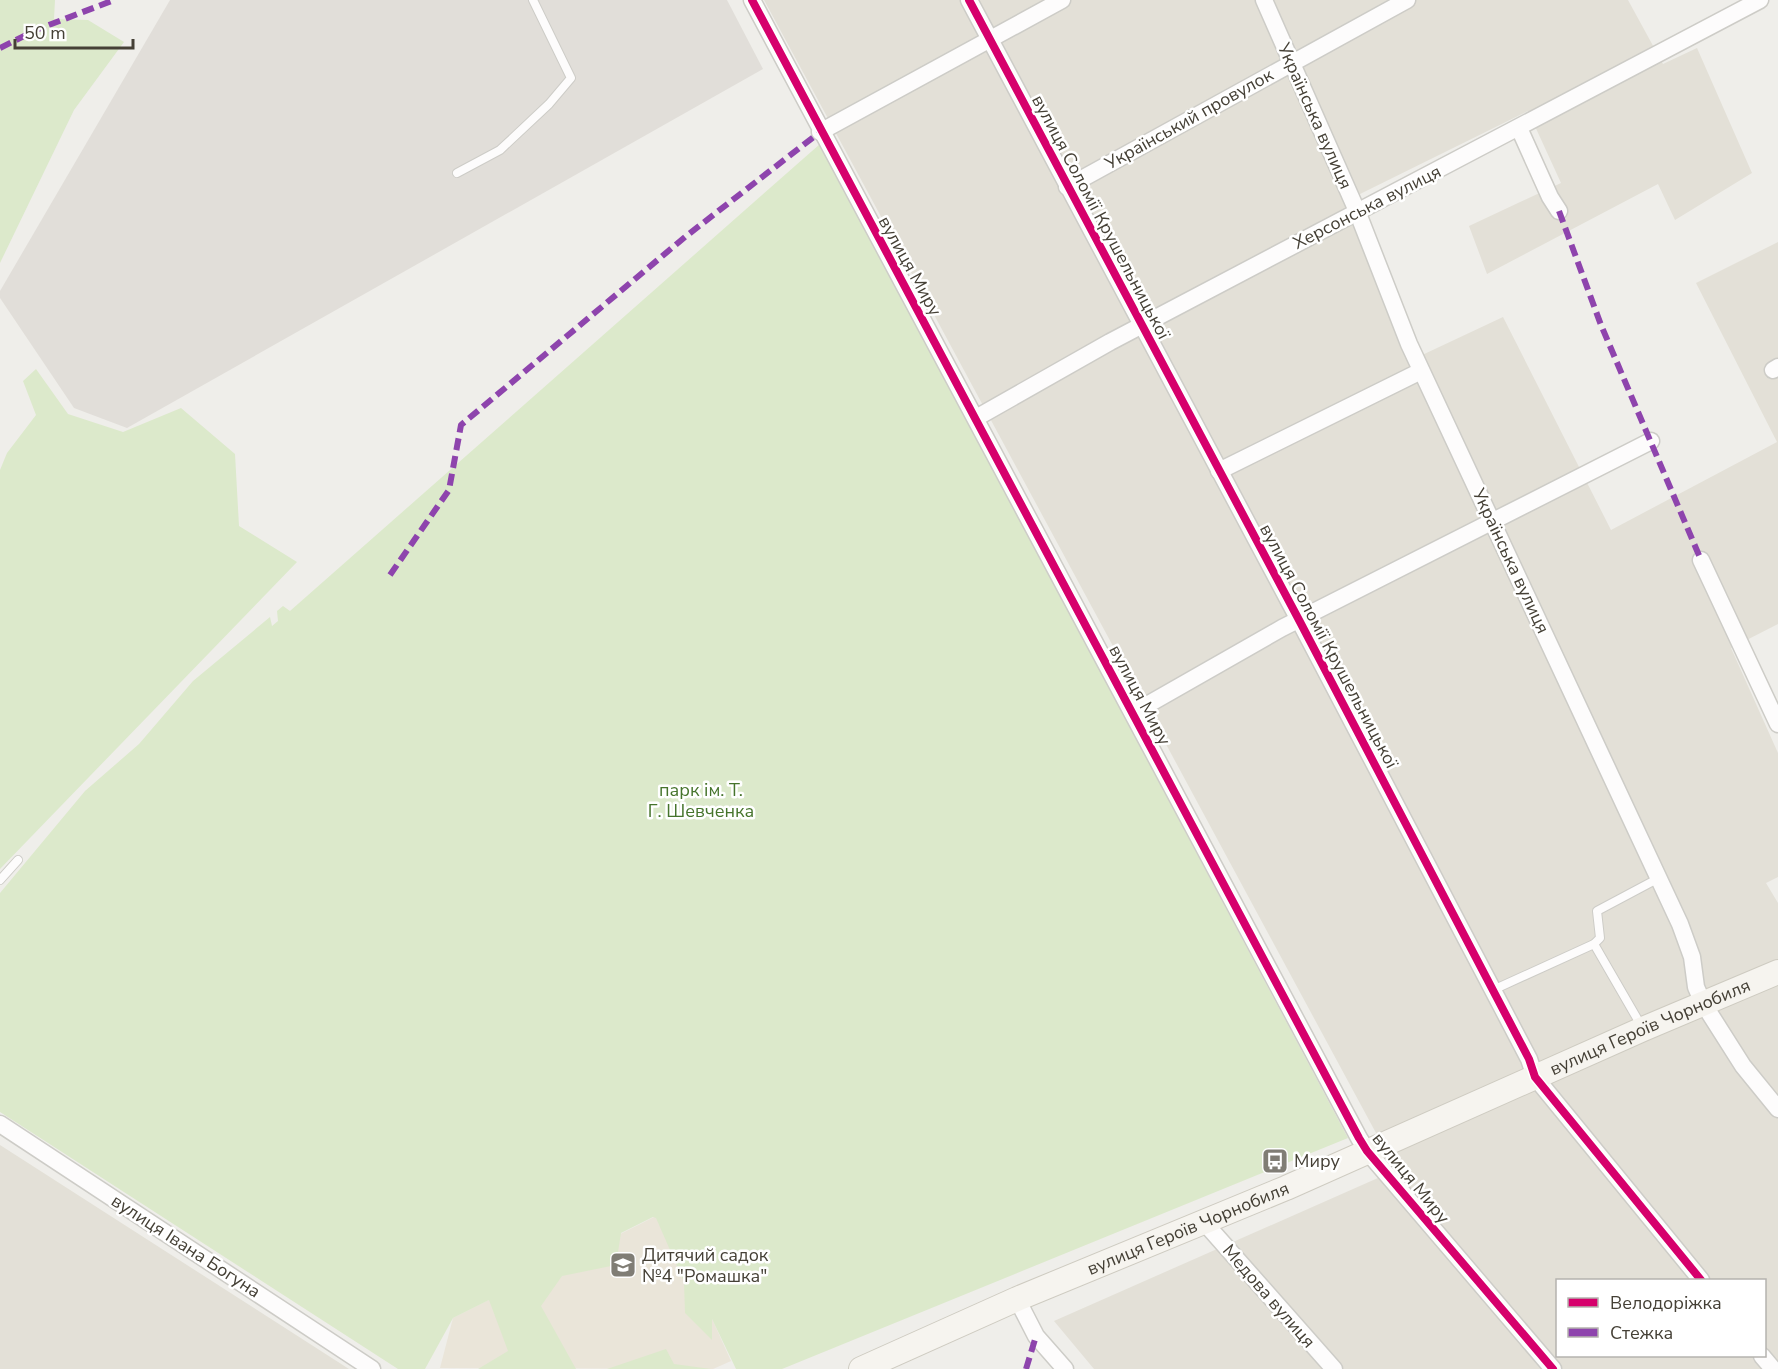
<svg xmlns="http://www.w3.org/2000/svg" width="1778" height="1369" font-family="'Nunito Sans',sans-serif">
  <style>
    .residential { fill: #e3e0d7; fill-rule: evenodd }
    .industrial { fill: #e1ded9 }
    .education { fill: #eae5d9 }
    .green { fill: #dce9cb }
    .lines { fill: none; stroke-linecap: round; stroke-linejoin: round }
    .lane-casing { stroke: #cdccc7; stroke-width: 10 }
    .street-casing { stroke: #cdccc7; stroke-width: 19 }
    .secondary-casing { stroke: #cecbc1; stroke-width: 26 }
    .lane { stroke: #fdfcfc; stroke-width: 8 }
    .street { stroke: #fdfcfc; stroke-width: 16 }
    .secondary { stroke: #f6f4ef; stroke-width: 24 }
    .quiet { stroke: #8e44ad; stroke-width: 6; stroke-dasharray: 12 6; stroke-linecap: butt }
    .cycleway-casing { stroke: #fff; stroke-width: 11 }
    .cycleway { stroke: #d6006c; stroke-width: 8 }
    .labels { text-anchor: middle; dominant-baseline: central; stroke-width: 5; stroke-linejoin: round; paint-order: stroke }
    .street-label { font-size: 18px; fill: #454036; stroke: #fff }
    .park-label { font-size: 18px; fill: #46742c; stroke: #fff }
    .poi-label { font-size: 18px; fill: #454036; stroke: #fff; text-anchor: start }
  </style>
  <rect width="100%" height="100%" fill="#efeeea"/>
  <g class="residential">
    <path d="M764,0H1628L1663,64L1697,48L1752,173L1675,220L1658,184L1487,274L1469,226L1561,183L1528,111L1358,195L1420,356L1503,317L1611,530L1777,442L1696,283L1778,242V624L1731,648L1778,753V877L1766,883L1778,903V1369H1094L1054,1321L1396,1170ZM1558,1280H1764V1356H1558Z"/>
    <path d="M0,1145L349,1369H0Z"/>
  </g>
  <path class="industrial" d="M170,0H727L763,69L127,428L74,408L0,298V291Z"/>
  <path class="education" d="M664,1212L731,1361L713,1369L440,1368L453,1318Z"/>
  <g class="green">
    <path d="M0,0H55L54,19L88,20L124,42L74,110L0,263Z"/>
    <path d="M820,144L1348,1138L782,1369H736L712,1319V1340L685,1313L684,1282L656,1218L653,1217L621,1233L616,1265L562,1276L541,1306L576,1369H478L508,1351L489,1300L453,1318L425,1369H398L0,1112V893L85,791L139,744L193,681L270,617L272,626L278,621L277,611L283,606L290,611Z"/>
    <path d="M36,369L68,414L123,432L181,408L235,454L239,526L297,562L0,869V470L7,453L36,415L23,381Z"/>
    <path d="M666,1349L674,1364L711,1369H607Z"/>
  </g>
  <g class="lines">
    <defs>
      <g id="lane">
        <path d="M457,173L500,150L549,104L571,78L533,0"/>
        <path d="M0,880L18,860"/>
        <path d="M1594,944L1642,1027"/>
        <path d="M1493,990L1594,944L1600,938L1597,911L1659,878"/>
      </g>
      <g id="street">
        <path d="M752,0L1359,1138L1367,1151L1553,1369"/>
        <path d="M969,0L1299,620L1529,1059L1535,1077L1701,1280"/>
        <path d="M1264,0L1357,211L1409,344L1680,924L1692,957L1696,987L1703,1003L1743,1066L1778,1109"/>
        <path d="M1519,128L1550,197L1559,211"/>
        <path d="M820,132L1062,0"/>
        <path d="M1067,187L1407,0"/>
        <path d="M1773,370L1778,367"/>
        <path d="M976,418L1110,342L1760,0"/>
        <path d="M1219,471L1421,371"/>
        <path d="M1701,560L1778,724"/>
        <path d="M1133,713L1282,628L1651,441"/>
        <path d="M0,1124L372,1369"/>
        <path d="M1204,1222L1334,1369"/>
        <path d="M1017,1299L1036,1336L1065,1369"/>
        <path d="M1762,1356L1773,1369"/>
      </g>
      <g id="secondary">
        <path id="s1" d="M861,1369L1017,1299L1286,1188L1643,1029L1778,972"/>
      </g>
    </defs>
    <use href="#lane" class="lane-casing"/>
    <use href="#street" class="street-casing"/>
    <use href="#secondary" class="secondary-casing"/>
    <use href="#lane" class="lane"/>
    <use href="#street" class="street"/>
    <use href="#secondary" class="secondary"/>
    <g class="quiet">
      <path d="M0,48L36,30L114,0"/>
      <path d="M1559,211L1601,325L1701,560"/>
      <path d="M390,575L449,490L461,425L685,237L820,132"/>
      <path d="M1026,1369L1036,1336"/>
    </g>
    <defs>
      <g id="cycleway">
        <path d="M752,0L1359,1138L1367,1151L1553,1369"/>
        <path d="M969,0L1299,620L1529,1059L1535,1077L1701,1280"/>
      </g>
    </defs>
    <use href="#cycleway" class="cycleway-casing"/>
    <use href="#cycleway" class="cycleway"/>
  </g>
  <defs>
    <symbol id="bus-square" viewBox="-11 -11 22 22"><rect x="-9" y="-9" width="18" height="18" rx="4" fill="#807d75" stroke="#fff"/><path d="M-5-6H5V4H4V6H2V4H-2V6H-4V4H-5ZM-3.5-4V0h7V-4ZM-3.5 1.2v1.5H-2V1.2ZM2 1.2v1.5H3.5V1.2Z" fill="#fff"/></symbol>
    <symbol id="school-square" viewBox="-11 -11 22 22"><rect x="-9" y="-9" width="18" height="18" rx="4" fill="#807d75" stroke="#fff"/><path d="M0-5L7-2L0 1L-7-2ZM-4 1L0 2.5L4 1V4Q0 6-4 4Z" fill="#fff"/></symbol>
  </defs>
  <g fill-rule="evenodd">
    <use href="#bus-square" x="1260" y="1146" width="30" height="30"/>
    <use href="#school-square" x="608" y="1250" width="30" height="30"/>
  </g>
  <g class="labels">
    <g class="street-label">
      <text transform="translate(1315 116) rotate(66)">Українська вулиця</text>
      <text transform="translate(1189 119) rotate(-29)">Український провулок</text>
      <text transform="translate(1367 207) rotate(-27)">Херсонська вулиця</text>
      <text transform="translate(1101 217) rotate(62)">вулиця Соломії Крушельницької</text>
      <text transform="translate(910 266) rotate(61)">вулиця Миру</text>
      <text transform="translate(1511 561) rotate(65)">Українська вулиця</text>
      <text transform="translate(1329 646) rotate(62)">вулиця Соломії Крушельницької</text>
      <text transform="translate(1140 695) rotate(62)">вулиця Миру</text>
      <text stroke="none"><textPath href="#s1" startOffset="860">вулиця Героїв Чорнобиля</textPath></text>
      <text transform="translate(1411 1178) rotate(51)">вулиця Миру</text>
      <text stroke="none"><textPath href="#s1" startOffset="356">вулиця Героїв Чорнобиля</textPath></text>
      <text transform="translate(186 1246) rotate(33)">вулиця Івана Богуна</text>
      <text transform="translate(1269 1296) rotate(49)">Медова вулиця</text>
    </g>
    <g class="park-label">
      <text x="701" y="790">парк ім. Т.<tspan x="701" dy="21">Г. Шевченка</tspan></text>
    </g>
    <g class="poi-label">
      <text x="1294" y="1161">Миру</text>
      <text x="642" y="1255">Дитячий садок<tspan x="642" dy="21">№4 "Ромашка"</tspan></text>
    </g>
  </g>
  <rect x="1556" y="1279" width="210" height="78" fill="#ffffff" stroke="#b5b3af" stroke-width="1.5"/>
  <rect x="1568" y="1298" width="30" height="9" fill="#d6006c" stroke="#b5b3af" stroke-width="1.5"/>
  <text x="1610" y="1309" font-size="18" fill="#454036">Велодоріжка</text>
  <rect x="1568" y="1328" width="30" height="9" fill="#8e44ad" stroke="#b5b3af" stroke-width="1.5"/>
  <text x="1610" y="1339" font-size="18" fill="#454036">Стежка</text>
  <path d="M15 39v9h118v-9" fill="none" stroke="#454036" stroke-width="3"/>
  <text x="24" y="39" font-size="18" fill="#454036" stroke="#ffffff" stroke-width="4.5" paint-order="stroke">50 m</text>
</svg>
